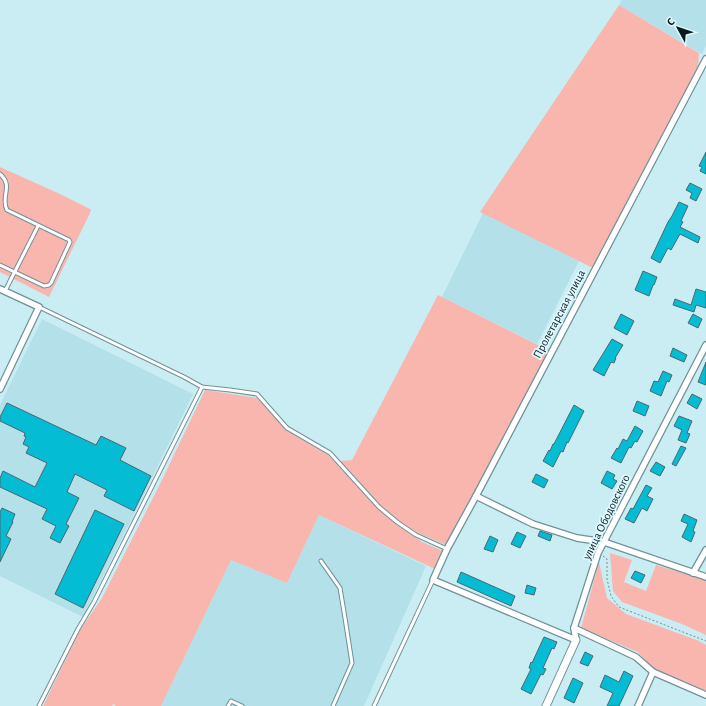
<svg xmlns="http://www.w3.org/2000/svg" width="706" height="706" font-family="'Alegreya Sans',sans-serif">
  <style>
    .built { fill: #b4e0e9 }
    .green { fill: #f9b6af }
    .building { fill: #05bcd5; stroke: #48686e }
    .lines { fill: none; stroke-linecap: round; stroke-linejoin: round }
    .service-casing { stroke: #709198; stroke-width: 5 }
    .minor-casing { stroke: #709198; stroke-width: 8 }
    .tertiary-casing { stroke: #709198; stroke-width: 9 }
    .path { stroke: #758e93; stroke-width: 1; stroke-dasharray: 2 2; stroke-linecap: butt }
    .service { stroke: #fff; stroke-width: 3 }
    .minor { stroke: #fff; stroke-width: 5.5 }
    .tertiary { stroke: #fff; stroke-width: 7 }
    .labels { text-anchor: middle; dominant-baseline: central; stroke-width: 3.5; stroke-linejoin: round; paint-order: stroke }
    .street-label { font-size: 12px; fill: #0d1a1c; stroke: #ddf9ff }
  </style>
  <rect width="100%" height="100%" fill="#caedf4"/>
  <g class="built">
    <path d="M622,0H706V45L702,54L619,5Z"/>
    <path d="M483,213L579,261L537,344L442,297Z"/>
    <path d="M42,319L193,394L153,476L83,617L0,576V405Z"/>
    <path d="M319,515L426,566L364,706H161L231,560L287,583Z"/>
  </g>
  <g class="green">
    <path d="M619,5L699,53L698,68L593,268L480,212Z"/>
    <path d="M0,167L60,194L90,209L91,210L90,213L49,297L0,272Z"/>
    <path d="M438,295L550,351L446,545L416,532L402,523L382,507L340,461L352,460Z"/>
    <path d="M205,390L257,398L289,432L328,455L379,509L401,527L422,542L443,551L435,569L319,515L287,583L231,560L161,706H116L113,704L112,706H43L80,630L102,598L161,482Z"/>
    <path d="M610,553L632,560L624,582L646,591L656,565L706,580V635L682,624L622,602L613,591Z"/>
    <path d="M599,562L607,598L626,614L699,641L706,645V691L654,669L638,652L581,628Z"/>
  </g>
  <g class="building">
    <path d="M706,152V174L700,171L702,167L699,166Z"/>
    <path d="M690,183L702,189L696,201L690,198L692,193L686,190Z"/>
    <path d="M679,202L688,206L681,221L683,222L680,227L700,237L698,243L680,234L671,250L668,248L660,263L651,258L668,222L672,216Z"/>
    <path d="M643,271L657,277L654,285H653L649,296L635,290Z"/>
    <path d="M696,289L706,292V308L696,305L694,312L673,305L675,299L691,305Z"/>
    <path d="M621,314L634,321L627,335L614,328Z"/>
    <path d="M693,314L702,319L698,328L688,323Z"/>
    <path d="M612,339L623,345L615,358H616L614,363L611,362L604,376L593,370Z"/>
    <path d="M673,348L687,355L684,362L670,356Z"/>
    <path d="M706,362V385L698,382Z"/>
    <path d="M663,371L672,375L669,382L667,381L661,396L650,391L654,381L658,382Z"/>
    <path d="M692,394L702,399L697,409L687,403Z"/>
    <path d="M637,401L649,406L645,416L633,411Z"/>
    <path d="M7,403L96,445L101,436L126,448L120,460L151,476L134,511L104,496L107,490L75,474L67,492L79,498L66,524L69,526L60,543L50,538L56,526L42,519L47,509L0,487V478L3,471L35,487L47,463L26,453L29,447L23,444L26,437L24,436L25,433L0,421V417Z"/>
    <path d="M574,405L584,411L568,443L567,442L563,452L561,451L553,467L543,461L549,450L550,451L553,444H554Z"/>
    <path d="M679,416L692,421L687,433L690,434L686,443L678,440L682,430L674,426Z"/>
    <path d="M635,426L643,431L637,442L635,441L631,448L629,447L621,463L611,458L617,448L618,449L623,439L627,441Z"/>
    <path d="M681,446L686,448L676,466L672,464Z"/>
    <path d="M656,462L665,467L660,476L650,471Z"/>
    <path d="M607,471L615,475L613,479L617,481L612,489L601,483Z"/>
    <path d="M536,474L548,480L544,488L532,482Z"/>
    <path d="M646,485L652,488L647,496L653,499L647,511L642,508L634,523L625,519L631,508L633,509Z"/>
    <path d="M2,508L15,514L12,522H13L6,536L11,539L0,562V512Z"/>
    <path d="M95,510L124,524L83,608L55,594Z"/>
    <path d="M684,514L697,520L693,531L695,532L691,542L682,537L688,524L681,521Z"/>
    <path d="M540,531L552,535L550,541L538,536Z"/>
    <path d="M517,532L526,536L520,548L511,544Z"/>
    <path d="M490,536L498,540L493,552L484,549Z"/>
    <path d="M635,571L645,575L641,583L631,578Z"/>
    <path d="M461,572L515,596L511,606L457,582Z"/>
    <path d="M527,585L536,588L534,595L525,593Z"/>
    <path d="M544,637L557,642L554,649L552,648L543,668L546,669L543,675L541,674L531,694L521,689L531,669L529,668L531,662L532,663Z"/>
    <path d="M585,652L593,656L588,666L580,663Z"/>
    <path d="M624,671L633,676L619,706H607L613,693L600,687L605,675L619,682Z"/>
    <path d="M573,678L583,683L574,703L564,698Z"/>
  </g>
  <g class="lines">
    <defs>
      <g id="service">
        <path d="M0,174C14,186 0,197 7,210L69,240L70,242L51,283L49,285L44,286L0,265"/>
        <path d="M5,291L38,226"/>
        <path d="M39,307L184,377L202,387L230,390L257,394L287,428L330,453L379,507L397,522L416,535L447,549"/>
        <path d="M321,561L340,588L345,618L352,663L333,706"/>
        <path d="M39,706L78,629L94,602L202,387"/>
        <path d="M228,706L231,701L242,706"/>
        <path d="M374,706L433,580"/>
      </g>
      <g id="minor">
        <path d="M0,289L39,307L0,389"/>
        <path d="M476,496L533,524L577,538L604,542L706,577"/>
        <path d="M693,573L706,550"/>
        <path d="M574,628L636,657L653,672L706,695"/>
        <path d="M576,640L433,580L447,549L476,496L706,59"/>
        <path d="M576,640L574,628L598,553L706,345"/>
        <path d="M638,706L653,672"/>
      </g>
      <path id="tertiary" d="M546,706L576,640"/>
    </defs>
    <use href="#service" class="service-casing"/>
    <use href="#minor" class="minor-casing"/>
    <use href="#tertiary" class="tertiary-casing"/>
    <path class="path" d="M603,556L607,559V579L611,596L619,607L706,641"/>
    <use href="#service" class="service"/>
    <use href="#minor" class="minor"/>
    <use href="#tertiary" class="tertiary"/>
  </g>
  <g class="labels">
    <g class="street-label">
      <text transform="translate(559 314) rotate(-62)">Пролетарская улица</text>
      <text transform="translate(606 517) rotate(-64)">улица Ободовского</text>
    </g>
  </g>
  <g transform="translate(678 28) rotate(310)" stroke="#ddf9ff" stroke-width="3" paint-order="stroke">
  <path d="M0-3L7 15L0 10L-7 15Z" fill="#0d1a1c"/>
  <text y="-6" font-size="11" font-weight="bold" text-anchor="middle" fill="#0d1a1c">С</text>
  </g>
</svg>
